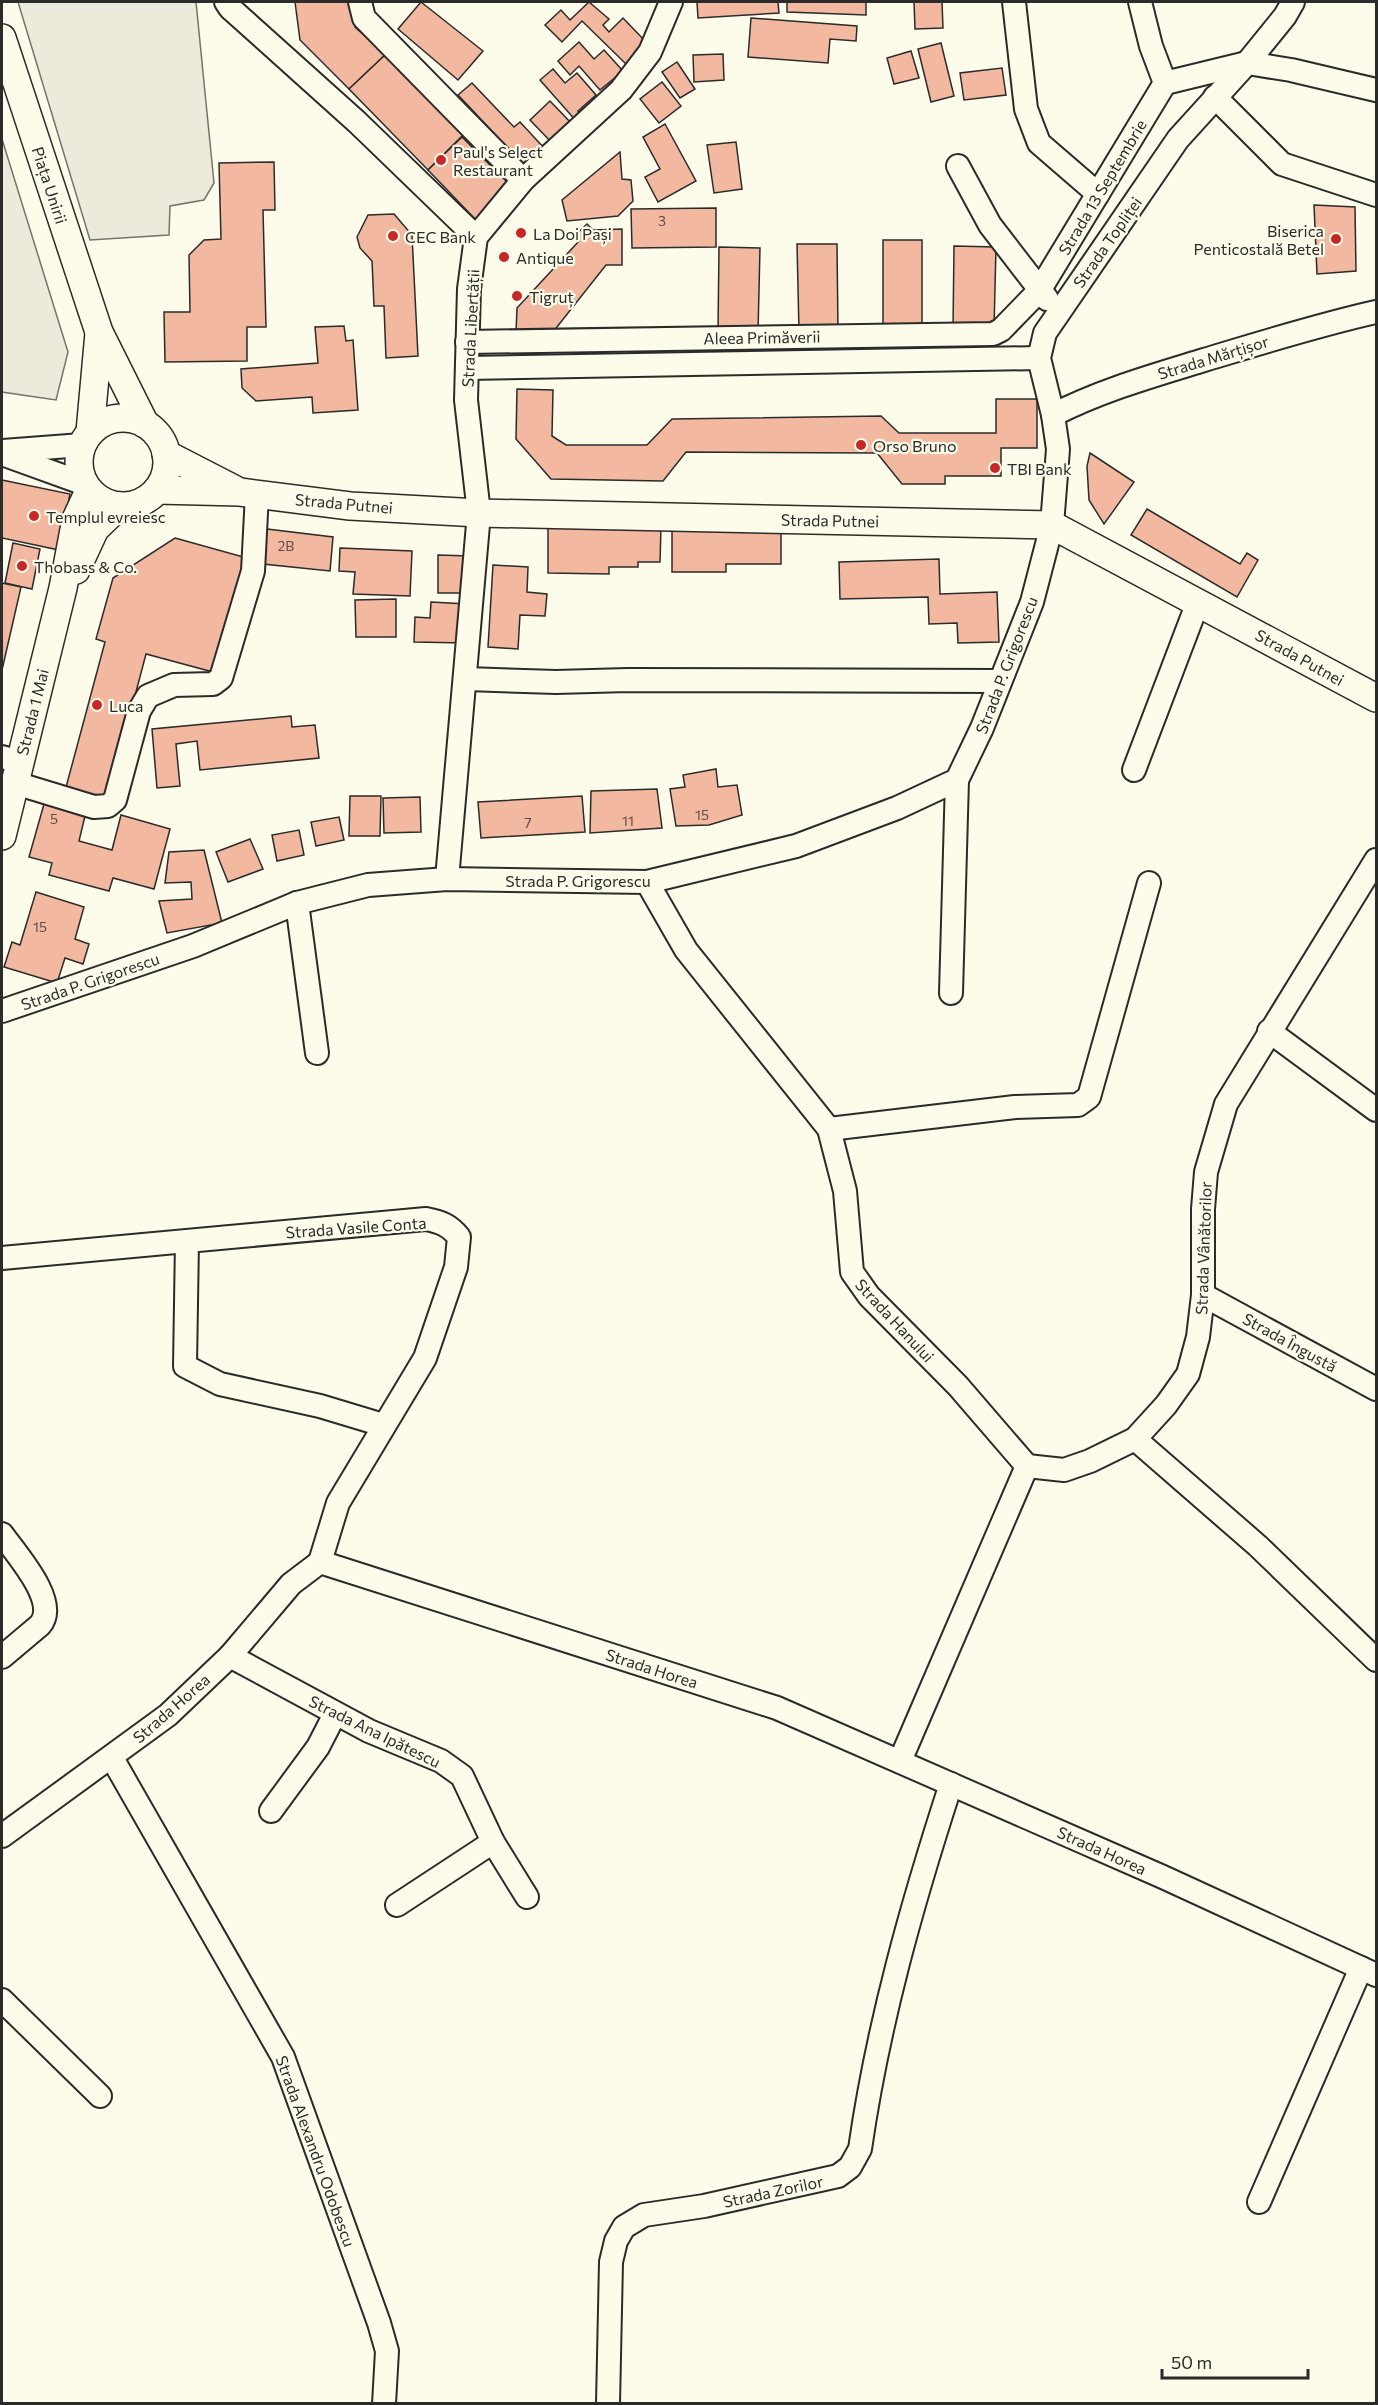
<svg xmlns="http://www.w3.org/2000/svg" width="1378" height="2405" font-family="Commissioner,sans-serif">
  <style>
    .green { fill: #ecebdb; stroke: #74746e; stroke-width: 1.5 }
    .parking { fill: #eceadb; stroke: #74746e; stroke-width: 1.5 }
    .building { fill: #f2b8a0; stroke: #2b2b2b; stroke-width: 1.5 }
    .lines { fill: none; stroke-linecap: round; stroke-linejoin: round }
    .minor-casing { stroke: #2b2b2b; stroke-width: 26 }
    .major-casing { stroke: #2b2b2b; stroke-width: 30 }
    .minor { stroke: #fdfbea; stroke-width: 22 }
    .major { stroke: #fdfbea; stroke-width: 27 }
    .poi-dot { fill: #c62828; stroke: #fdfbea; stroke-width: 2 }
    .labels { text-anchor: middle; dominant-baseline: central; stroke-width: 4.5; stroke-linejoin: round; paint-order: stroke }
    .number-label { font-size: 14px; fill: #5d4e48 }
    .poi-label { font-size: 16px; fill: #2b2b2b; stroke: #fdfbea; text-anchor: start }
    .street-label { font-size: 16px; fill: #2b2b2b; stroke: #fdfbea }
  </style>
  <rect width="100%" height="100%" fill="#fdfbea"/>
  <path class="green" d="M2,139L68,352L56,400L2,392Z"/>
  <path class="parking" d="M18,2H196L214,183L204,200L170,206L169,235L90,240Z"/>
  <g class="building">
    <path d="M295,2H352L355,27L386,54L349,89L300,40Z"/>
    <path d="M421,2L483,51L458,80L398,29Z"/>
    <path d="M589,2L609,19L603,25L609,32L623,18L647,43L626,64L582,21L562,42L545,25L561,10L570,20Z"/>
    <path d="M697,2H778L779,13L698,18Z"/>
    <path d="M787,2H866V15L787,12Z"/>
    <path d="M914,2H942L943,28L915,29Z"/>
    <path d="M751,18L857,26L856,41L830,39L828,63L748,57Z"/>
    <path d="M579,42L594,59L604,50L623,71L600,90L579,66L570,75L558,61Z"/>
    <path d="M941,43L954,96L931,102L918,49Z"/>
    <path d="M911,51L919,78L894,84L887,58Z"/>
    <path d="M386,54L464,134L428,170L349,89Z"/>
    <path d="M723,54L724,80L694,82L693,55Z"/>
    <path d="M677,62L695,89L680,98L662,72Z"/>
    <path d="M1002,68L1006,95L964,100L960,73Z"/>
    <path d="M553,69L565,83L577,73L596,95L578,111L583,116L577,122L540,80Z"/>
    <path d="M662,82L681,106L659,123L640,99Z"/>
    <path d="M472,83L514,127L520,122L545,149L526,167L458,95Z"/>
    <path d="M550,101L574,126L554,145L530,120Z"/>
    <path d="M665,124L696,181L658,202L645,177L660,169L643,137Z"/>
    <path d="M462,137L512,187L476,220L428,170Z"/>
    <path d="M736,142L742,189L714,193L707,145Z"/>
    <path d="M620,152L622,179L631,180L633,201L618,216L567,221L562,200Z"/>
    <path d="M274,162L275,210H263L266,327H247V361L165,362L164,312H190L189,255L204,240L221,239L219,163Z"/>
    <path d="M1314,205L1355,207L1356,271L1317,274Z"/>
    <path d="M716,208V247L632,248L631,209Z"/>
    <path d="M394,214L412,235L418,356L386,358L384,306H374L372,261L360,248L357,237L368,215Z"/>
    <path d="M587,224L593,230L622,229V265H606L553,332L516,333L517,308L579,241L574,236Z"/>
    <rect x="883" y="240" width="39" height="90"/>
    <path d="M797,244H837L838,330L799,331Z"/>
    <path d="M954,246L996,247L994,329H953Z"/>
    <path d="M719,247L760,248L758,332H718Z"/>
    <path d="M344,326L346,341L353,340L358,410L313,413L312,397L256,401L242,388L241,369L318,363L315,327Z"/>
    <path d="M517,389L553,390L552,436L566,445H647L672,419L881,416L899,433H996V399H1037V448H1001V476H945V484H902L877,453L686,452L663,481L551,479L516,439Z"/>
    <path d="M1090,453L1134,482L1104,524L1089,500L1087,466Z"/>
    <path d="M2,480L70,494L59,550L2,538Z"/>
    <path d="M1147,509L1240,564L1247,553L1258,560L1237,597L1131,535Z"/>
    <path d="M672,524H781V564H726V572H672Z"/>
    <path d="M548,526L661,527L660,562H638V567H609V574L548,573Z"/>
    <path d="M267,529L333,537L330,571L263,564Z"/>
    <path d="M175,538L247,558L213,672L146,654L107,802L65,791L105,642L96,639L113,578Z"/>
    <path d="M13,543L40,549L32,589L5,583Z"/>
    <path d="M340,548L412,551L410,596L353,594L355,572L339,571Z"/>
    <path d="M438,555L469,556V593H438Z"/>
    <path d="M939,559L940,594L997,592L999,642L958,643L957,623L929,624L928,597L840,599L839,562Z"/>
    <path d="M493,565L528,567L527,592L547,594L545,616L520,615L518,649L488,647Z"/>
    <path d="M2,583L21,587L2,670Z"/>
    <path d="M396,599V637H356L355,600Z"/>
    <path d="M431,602L467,604L466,643L414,642L415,617L430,618Z"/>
    <path d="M291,716L292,727L315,725L319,758L200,770L197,741L176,744L180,786L157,788L152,729Z"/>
    <path d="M716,769L718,787L737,785L742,815L709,825L676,826L670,789L685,787L683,775Z"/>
    <path d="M657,789L662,828L590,833L591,791Z"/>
    <path d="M350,796H381L380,836H349Z"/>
    <path d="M582,796L585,832L481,838L478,802Z"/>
    <path d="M420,797L421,832L384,833L383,798Z"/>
    <path d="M44,804L85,816L79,841L112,850L121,815L170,829L154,889L113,878L109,891L49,875L52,863L29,857Z"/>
    <path d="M339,817L344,840L316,846L311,822Z"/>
    <path d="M299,830L304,855L277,861L272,835Z"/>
    <path d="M250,839L263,869L228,882L216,852Z"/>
    <path d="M204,850L222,923L167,933L159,901L192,899L191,882L165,883L169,852Z"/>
    <path d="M36,892L84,907L75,939L89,944L83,964L65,958L57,983L4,967L12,942L20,945Z"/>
  </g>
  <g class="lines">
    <defs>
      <g id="minor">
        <path d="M226,2L230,8L357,122L476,237"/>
        <path d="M360,2L364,18L523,180"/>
        <path d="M1014,2L1026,109L1039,143L1098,194"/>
        <path d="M1140,2L1151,46L1165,83L1247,63L1291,70L1376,90"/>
        <path d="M1215,97L1282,164L1376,195"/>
        <path d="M958,166L990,225L1047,299"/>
        <path d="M467,342L993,334L1001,330L1039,291L1165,83"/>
        <path d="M467,368L1039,358"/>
        <path d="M1053,415C1102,390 1152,376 1204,360C1261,343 1318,325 1376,312"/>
        <path d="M3,451L82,445"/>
        <path d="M2,454L85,484"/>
        <path d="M466,679L556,682L628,680L1000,681"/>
        <path d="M2,757L20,762"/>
        <path d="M1134,770L1198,602"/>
        <path d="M15,783L94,807L108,806L115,800L139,711L148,696L174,685L213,684L221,678L253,571L257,494"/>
        <path d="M447,879L479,513L466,400L469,289L476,237L523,180L621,90L650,52L671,2"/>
        <path d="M647,882L686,950L829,1129L845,1191L852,1272L869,1296L958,1386L1027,1466L900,1761"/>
        <path d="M297,903L317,1053"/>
        <path d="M951,993L957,780"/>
        <path d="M2,1011L193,946L297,903L368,885L447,879L647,882L796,846L897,808L957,780L982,728L1032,602L1052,525L1058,449L1053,415L1039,358L1045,333L1178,139L1247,63L1285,16L1293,2"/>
        <path d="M1269,1031L1376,1110"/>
        <path d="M829,1129L1015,1107L1078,1105L1089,1097L1149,883"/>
        <path d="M187,1241L185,1366L220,1384L320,1406L383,1425"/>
        <path d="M2,1258L426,1219C441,1222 449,1225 459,1237L456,1267L425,1358L338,1503L320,1562"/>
        <path d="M1203,1295L1376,1389"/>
        <path d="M1135,1439L1258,1546L1376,1660"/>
        <path d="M1027,1466L1064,1470L1090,1461L1135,1439L1166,1405L1188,1374L1198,1337L1203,1295V1209L1206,1172L1226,1104L1376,860"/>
        <path d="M2,1534C16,1554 60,1602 40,1625L2,1657"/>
        <path d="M230,1656L369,1731L441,1761L462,1776L493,1842L527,1897"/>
        <path d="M112,1758L283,2057L379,2323L387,2351L384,2404"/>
        <path d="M271,1811L318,1747L335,1714"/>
        <path d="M2,1836L168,1715L230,1656L291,1584L320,1562L777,1708L1163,1877L1376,1975"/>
        <path d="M397,1905L493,1842"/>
        <path d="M2,2000L100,2096"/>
        <path d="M1259,2202L1361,1968"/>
        <path d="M608,2404L611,2262L616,2241L624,2227L644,2215L704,2206L838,2176L850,2167L860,2149C878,2024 912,1904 951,1784"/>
      </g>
      <g id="major">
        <path d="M2,38L99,332L145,424"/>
        <circle cx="123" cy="462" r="44"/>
        <path d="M90,432L99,333"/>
        <path d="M166,454L234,489"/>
        <path d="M157,490L240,492L350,506L479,513L1052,525L1376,698"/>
        <path d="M76,570L95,529L119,506"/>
        <path d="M2,836L63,588L76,519L89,491"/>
      </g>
    </defs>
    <use href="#minor" class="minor-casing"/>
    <use href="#major" class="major-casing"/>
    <use href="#minor" class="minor"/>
    <use href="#major" class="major"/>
  </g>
  <g class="poi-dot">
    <circle cx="441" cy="160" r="6"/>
    <circle cx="521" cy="233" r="6"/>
    <circle cx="393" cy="236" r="6"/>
    <circle cx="1336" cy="239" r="6"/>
    <circle cx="504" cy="257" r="6"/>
    <circle cx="517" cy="296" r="6"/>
    <circle cx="861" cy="445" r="6"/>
    <circle cx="995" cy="468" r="6"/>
    <circle cx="34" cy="516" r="6"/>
    <circle cx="22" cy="566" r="6"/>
    <circle cx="97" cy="705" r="6"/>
  </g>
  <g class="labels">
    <g class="number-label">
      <text x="662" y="220">3</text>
      <text x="286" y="545">2B</text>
      <text x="702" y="814">15</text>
      <text x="54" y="818">5</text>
      <text x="628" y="820">11</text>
      <text x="528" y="822">7</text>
      <text x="40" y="926">15</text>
    </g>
    <g class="poi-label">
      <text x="453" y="151">Paul's Select<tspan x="453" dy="18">Restaurant</tspan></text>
      <text x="1324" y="230" text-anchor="end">Biserica<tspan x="1324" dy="18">Penticostală Betel</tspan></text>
      <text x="533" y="233">La Doi Pași</text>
      <text x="405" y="236">CEC Bank</text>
      <text x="516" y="257">Antique</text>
      <text x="529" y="296">Tigruț</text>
      <text x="873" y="445">Orso Bruno</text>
      <text x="1007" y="468">TBI Bank</text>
      <text x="46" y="516">Templul evreiesc</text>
      <text x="34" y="566">Thobass &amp; Co.</text>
      <text x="109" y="705">Luca</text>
    </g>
    <g class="street-label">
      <text transform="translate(50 185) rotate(72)">Piața Unirii</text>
      <text transform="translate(1102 187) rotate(-59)">Strada 13 Septembrie</text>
      <text transform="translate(1107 242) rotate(-55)">Strada Topliței</text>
      <text transform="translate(470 328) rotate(-87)">Strada Libertății</text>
      <text transform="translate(762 337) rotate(-1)">Aleea Primăverii</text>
      <text transform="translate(1213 357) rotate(-17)">Strada Mărțișor</text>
      <text transform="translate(344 503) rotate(5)">Strada Putnei</text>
      <text transform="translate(830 520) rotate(1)">Strada Putnei</text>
      <text transform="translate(1300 657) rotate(29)">Strada Putnei</text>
      <text transform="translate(1006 665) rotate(-69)">Strada P. Grigorescu</text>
      <text transform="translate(32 712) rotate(-76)">Strada 1 Mai</text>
      <text x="578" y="880">Strada P. Grigorescu</text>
      <text transform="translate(90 981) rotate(-19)">Strada P. Grigorescu</text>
      <text transform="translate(356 1227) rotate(-4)">Strada Vasile Conta</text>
      <text transform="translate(1203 1248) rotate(-88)">Strada Vânătorilor</text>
      <text transform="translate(895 1320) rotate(47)">Strada Hanului</text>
      <text transform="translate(1290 1342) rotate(29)">Strada Îngustă</text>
      <text transform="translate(652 1668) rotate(18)">Strada Horea</text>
      <text transform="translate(171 1708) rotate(-41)">Strada Horea</text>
      <text transform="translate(375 1731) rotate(26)">Strada Ana Ipătescu</text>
      <text transform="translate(1102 1850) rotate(24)">Strada Horea</text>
      <text transform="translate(316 2151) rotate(70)">Strada Alexandru Odobescu</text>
      <text transform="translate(773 2191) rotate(-12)">Strada Zorilor</text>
    </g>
  </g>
  <rect width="1378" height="2405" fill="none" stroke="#2b2b2b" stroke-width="6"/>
  <path d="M1162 2369v9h146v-9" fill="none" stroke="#2b2b2b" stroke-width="3"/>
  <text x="1171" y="2369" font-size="18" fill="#2b2b2b" stroke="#fdfbea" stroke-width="4.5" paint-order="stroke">50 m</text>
</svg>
